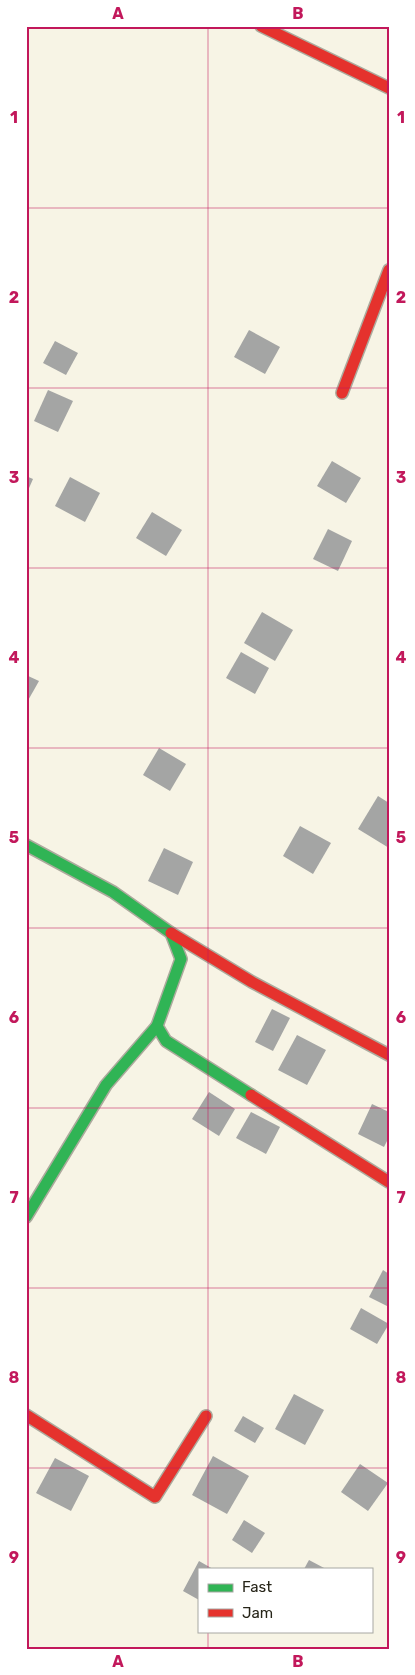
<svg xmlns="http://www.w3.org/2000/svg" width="415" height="1675" font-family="Rubik,sans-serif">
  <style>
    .building { fill: #a4a5a4 }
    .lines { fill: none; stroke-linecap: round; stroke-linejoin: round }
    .fast-casing { stroke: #acaa9d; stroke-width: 14 }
    .jam-casing { stroke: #acaa9d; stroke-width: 14 }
    .fast { stroke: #30b455; stroke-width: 11 }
    .jam { stroke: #e5322d; stroke-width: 11 }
    .grid { fill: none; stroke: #c2185b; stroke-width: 1; stroke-opacity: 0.55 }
    .neatline { fill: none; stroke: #c2185b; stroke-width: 2 }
    .grid-label { font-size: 16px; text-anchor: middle; font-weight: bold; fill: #c2185b }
  </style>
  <rect width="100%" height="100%" fill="#f7f4e5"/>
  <g class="building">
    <path d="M249,330L280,347L265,374L234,357Z"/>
    <path d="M55,341L78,353L66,375L43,363Z"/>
    <path d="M48,390L73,401L58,432L34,421Z"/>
    <path d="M332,461L361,478L346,503L317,486Z"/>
    <path d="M26,476L33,479L26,495Z"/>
    <path d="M70,477L100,493L85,522L55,506Z"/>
    <path d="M152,512L182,530L166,556L136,538Z"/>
    <path d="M328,529L352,541L338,571L313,559Z"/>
    <path d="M262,612L293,630L275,661L244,643Z"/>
    <path d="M241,652L269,668L255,694L226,678Z"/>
    <path d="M26,675L39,681L26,704Z"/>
    <path d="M159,748L186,764L170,791L143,775Z"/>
    <path d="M378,796L389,803V848L358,829Z"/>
    <path d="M300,826L331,843L313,874L283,856Z"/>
    <path d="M164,848L193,862L178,895L148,881Z"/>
    <path d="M272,1009L290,1018L273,1051L255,1042Z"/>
    <path d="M297,1035L326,1050L307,1085L278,1070Z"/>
    <path d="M209,1092L235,1109L219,1136L192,1119Z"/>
    <path d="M372,1104L389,1112V1137L384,1147L358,1134Z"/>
    <path d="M251,1112L280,1127L266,1154L236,1138Z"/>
    <path d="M383,1270L389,1274V1307L369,1297Z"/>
    <path d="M361,1308L389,1324L377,1344L350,1329Z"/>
    <path d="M294,1394L324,1410L305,1445L275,1429Z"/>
    <path d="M243,1416L264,1428L255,1443L234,1431Z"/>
    <path d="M213,1456L249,1476L227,1514L192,1495Z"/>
    <path d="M55,1458L89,1476L71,1511L36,1493Z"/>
    <path d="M360,1464L388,1483L368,1511L341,1492Z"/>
    <path d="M244,1520L265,1533L252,1553L232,1540Z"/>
    <path d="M309,1560L326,1569H304Z"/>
    <path d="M199,1561L213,1569H199V1600L183,1591Z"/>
  </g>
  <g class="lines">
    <defs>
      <g id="fast">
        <path d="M26,845L113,892L171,933L181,959L157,1026L166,1041L251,1095"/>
        <path d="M26,1217L106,1085L157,1026"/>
      </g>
      <g id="jam">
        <path d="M261,26L389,88"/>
        <path d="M342,393L389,270"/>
        <path d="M171,933L252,982L389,1055"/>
        <path d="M251,1095L389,1182"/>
        <path d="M26,1415L155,1497L206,1416"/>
      </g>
    </defs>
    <use href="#fast" class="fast-casing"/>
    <use href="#jam" class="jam-casing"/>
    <use href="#fast" class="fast"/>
    <use href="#jam" class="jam"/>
  </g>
  <path class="grid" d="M208,26V1569M26,208H389M26,388H389M26,568H389M26,748H389M26,928H389M26,1108H389M26,1288H389M26,1468H389M208,1631V1649"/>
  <rect width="415" height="1675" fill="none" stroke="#ffffff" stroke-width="55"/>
  <rect x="198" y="1568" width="175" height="65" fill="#ffffff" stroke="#a8a7a3"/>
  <rect x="208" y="1584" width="25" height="8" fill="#30b455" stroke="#a8a7a3"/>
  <text x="242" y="1592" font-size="15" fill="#262418">Fast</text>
  <rect x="208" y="1609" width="25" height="8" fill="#e5322d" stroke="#a8a7a3"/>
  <text x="242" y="1618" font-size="15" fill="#262418">Jam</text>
  <rect x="28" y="28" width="360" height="1620" class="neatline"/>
  <g class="grid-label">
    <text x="118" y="19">A</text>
    <text x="298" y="19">B</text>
    <text x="14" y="123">1</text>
    <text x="401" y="123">1</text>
    <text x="14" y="303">2</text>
    <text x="401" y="303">2</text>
    <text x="14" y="483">3</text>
    <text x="401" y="483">3</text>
    <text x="14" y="663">4</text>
    <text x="401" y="663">4</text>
    <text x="14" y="843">5</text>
    <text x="401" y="843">5</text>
    <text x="14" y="1023">6</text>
    <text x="401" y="1023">6</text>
    <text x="14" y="1203">7</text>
    <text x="401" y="1203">7</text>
    <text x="14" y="1383">8</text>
    <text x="401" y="1383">8</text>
    <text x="14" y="1563">9</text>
    <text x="401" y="1563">9</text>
    <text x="118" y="1667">A</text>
    <text x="298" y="1667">B</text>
  </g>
</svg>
